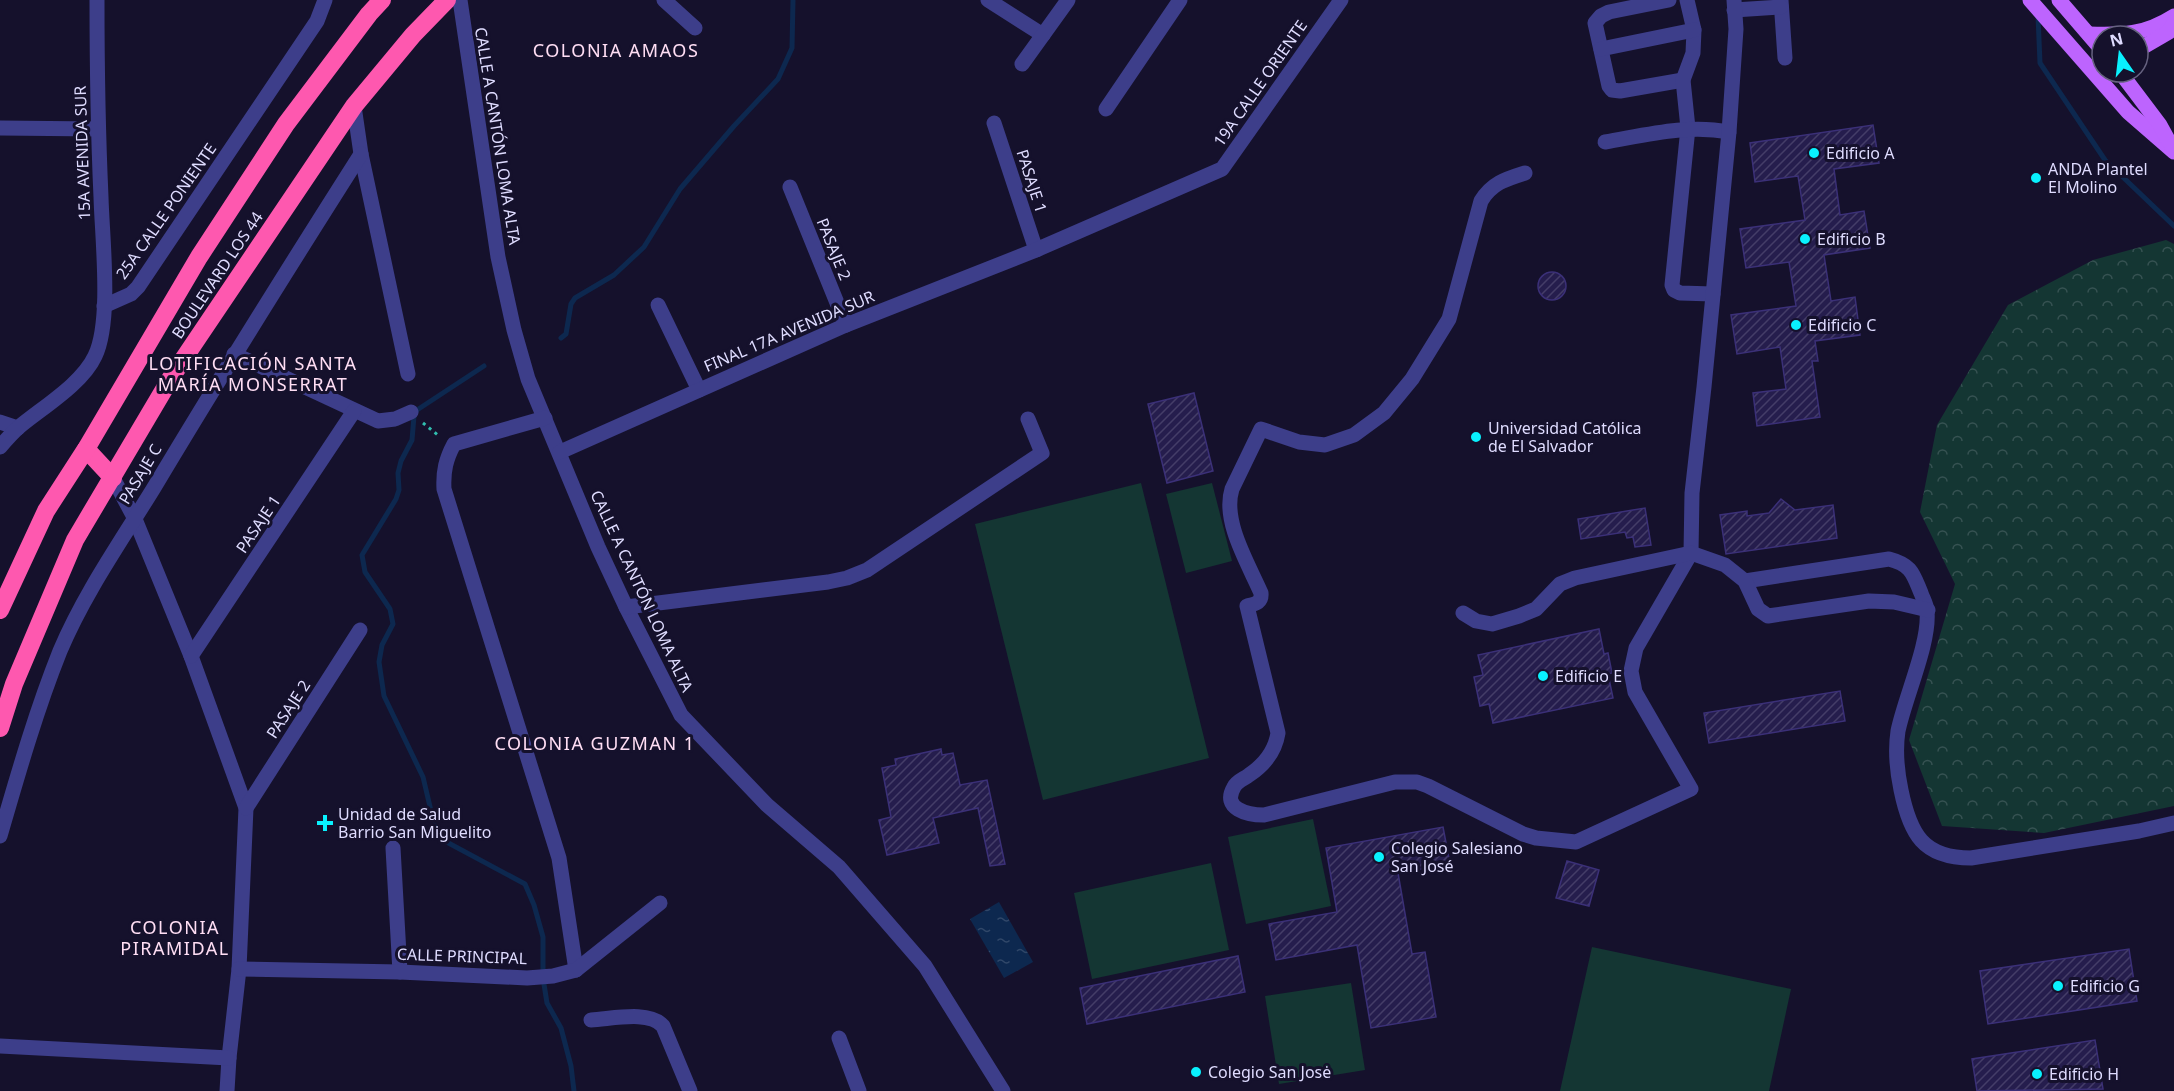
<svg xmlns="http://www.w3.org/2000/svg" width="2174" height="1091" font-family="'Noto Sans',sans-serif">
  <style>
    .green { fill: #143633 }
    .forest { fill: url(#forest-crowns) }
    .water { fill: url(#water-ripples) }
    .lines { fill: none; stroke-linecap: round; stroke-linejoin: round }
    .stream { stroke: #0d284f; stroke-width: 5 }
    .building { fill: url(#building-hatch); stroke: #3b3078; stroke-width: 1.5 }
    .path { stroke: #31beaf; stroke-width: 3; stroke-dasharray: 3 4.5; stroke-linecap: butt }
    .minor { stroke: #3d3e8a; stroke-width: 15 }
    .major { stroke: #bd64fe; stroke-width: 15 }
    .highway { stroke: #fe58af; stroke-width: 18 }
    .poi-dot { fill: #09f1fe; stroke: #15112c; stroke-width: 2 }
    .labels { text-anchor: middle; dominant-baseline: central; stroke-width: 6; stroke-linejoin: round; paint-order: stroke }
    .street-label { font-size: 16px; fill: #dfdcff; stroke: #15112c }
    .poi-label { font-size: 16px; fill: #dfdcff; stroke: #15112c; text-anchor: start }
    .neighbourhood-label { font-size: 18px; letter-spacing: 1.5px; fill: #ffdef4; stroke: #15112c }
  </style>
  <defs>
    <pattern id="forest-crowns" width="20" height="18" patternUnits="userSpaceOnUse" patternTransform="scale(1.5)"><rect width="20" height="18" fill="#143633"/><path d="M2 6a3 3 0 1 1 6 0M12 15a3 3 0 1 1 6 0" fill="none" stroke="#365252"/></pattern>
    <pattern id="water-ripples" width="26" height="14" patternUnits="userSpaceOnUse" patternTransform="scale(1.5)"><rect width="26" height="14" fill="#0d284f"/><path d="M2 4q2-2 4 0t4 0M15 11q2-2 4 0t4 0" fill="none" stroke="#304769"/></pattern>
    <pattern id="building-hatch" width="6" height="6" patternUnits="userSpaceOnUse" patternTransform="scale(1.5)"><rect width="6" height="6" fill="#251d4d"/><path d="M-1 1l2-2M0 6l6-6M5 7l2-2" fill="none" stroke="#443d68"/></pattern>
  </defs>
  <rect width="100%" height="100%" fill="#15112c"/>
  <g class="green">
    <path d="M1141,483L1209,758L1043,800L975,524Z"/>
    <path d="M1212,483L1232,561L1186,573L1166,494Z"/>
    <path d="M1313,819L1331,906L1246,924L1228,837Z"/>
    <path d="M1211,863L1229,950L1092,979L1074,893Z"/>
    <path d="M1592,947L1791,989L1769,1091H1560Z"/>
    <path d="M1351,983L1365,1070L1279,1084L1265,996Z"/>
  </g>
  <path class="forest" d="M2166,240L2174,244V806L2044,833L1942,826L1909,740L1955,584L1920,512L1937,425L2008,305L2093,260Z"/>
  <path class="water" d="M999,902L1033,962L1004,978L970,919Z"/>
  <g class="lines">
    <g class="stream">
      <path d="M2038,16L2040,63L2105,160L2174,226"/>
      <path d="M561,338L566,334L571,304L575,298L614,275L644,247L680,189L734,126L778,79L792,48L793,0"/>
      <path d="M484,366L417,410L414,416L412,440L401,461L398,473L399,490L396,499L362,555L365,572L390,609L393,624L382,645L379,662L384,696L423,777L436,832L441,839L525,884L534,905L543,937V978L547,1003L561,1028L571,1066L574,1091"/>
    </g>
  </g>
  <g class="building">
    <path d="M1873,125L1879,163L1834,169L1840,215L1864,211L1870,248L1824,255L1831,301L1855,297L1860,335L1815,341L1818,361H1812L1820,417L1757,426L1753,393L1786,389L1780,347L1737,354L1731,315L1796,306L1789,262L1746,268L1740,229L1805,220L1798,176L1755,182L1750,143Z"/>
    <circle cx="1552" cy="286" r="14"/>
    <path d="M1194,393L1213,471L1167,483L1148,404Z"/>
    <path d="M1781,499L1795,510L1833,505L1837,538L1726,554L1720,515L1747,511V516L1769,513Z"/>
    <path d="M1645,508L1651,545L1635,547L1633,537L1627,538L1625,532L1581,539L1578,519Z"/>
    <path d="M1599,629L1604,654L1608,653L1612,673L1608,674L1613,698L1493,723L1489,704L1480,706L1474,677L1483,675L1478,655Z"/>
    <path d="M1840,691L1845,721L1709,743L1704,713Z"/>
    <path d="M941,749L942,755L953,753L960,785L987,780L1005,864L990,866L978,808L933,818L939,843L887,855L879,820L891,817L882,768L896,765L895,759Z"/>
    <path d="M1443,827L1450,864L1398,873L1412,954L1425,952L1436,1017L1371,1028L1357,945L1276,960L1269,924L1337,912L1326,848Z"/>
    <path d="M1567,861L1599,870L1589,906L1556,898Z"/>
    <path d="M2129,949L2137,1001L1988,1024L1980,971Z"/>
    <path d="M1238,956L1245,992L1087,1024L1080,988Z"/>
    <path d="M2095,1040L2103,1089L1977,1091L1972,1059Z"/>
  </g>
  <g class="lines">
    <path class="path" d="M423,423L439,436"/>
    <g class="minor">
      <path d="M460,0L498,257L514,330L528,379L598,547L626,607L681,715L767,805L839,867L925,966L1003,1091"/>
      <path d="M664,0L695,28"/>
      <path d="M988,0L1043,35"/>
      <path d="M1669,0L1609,12L1601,16L1595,23L1609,86L1612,90L1620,91L1683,80"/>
      <path d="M1687,0L1694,30L1693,53L1683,80L1688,128L1672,285L1674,290L1680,293L1713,294"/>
      <path d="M1781,0L1785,58"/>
      <path d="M1734,10L1781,7"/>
      <path d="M1601,49L1694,30"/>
      <path d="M1022,64L1068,0"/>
      <path d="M354,106L361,154L408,374"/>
      <path d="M1106,109L1180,0"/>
      <path d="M994,123L1036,250"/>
      <path d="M0,128L98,129"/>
      <path d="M1605,142C1646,135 1687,124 1729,132"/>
      <path d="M1525,173C1506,179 1492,183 1481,201L1449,319L1412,379L1384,413L1354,435L1325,445L1299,442L1261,429L1232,489C1222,521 1248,563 1261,593C1262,603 1255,604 1247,606L1278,733C1275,752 1264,765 1249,775C1244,779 1237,781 1234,787C1221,809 1248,815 1264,815L1395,782H1417L1428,786L1523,834L1536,838L1576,842L1691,789L1635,692L1631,671L1636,648L1691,553L1692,493L1704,387L1729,132L1736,29L1734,0"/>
      <path d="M790,187L846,325"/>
      <path d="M658,305L699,390"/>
      <path d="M104,306L131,294L138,287L317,21L325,0"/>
      <path d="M234,354L378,421L395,419L411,412"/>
      <path d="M545,418L454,444C446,459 443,471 444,489L559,858L576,970"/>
      <path d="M0,422L18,428"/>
      <path d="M0,447C6,440 12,433 19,427C43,407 82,384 95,356C112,321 102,237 101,197C98,131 97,66 97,0"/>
      <path d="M560,452L846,325L1036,250L1222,169L1341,0"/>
      <path d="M113,478L135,519L191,656L246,808L239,969L229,1058L227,1091"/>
      <path d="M1745,581L1889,559C1912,565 1913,574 1921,593C1923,599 1927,605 1927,611C1930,643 1905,697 1898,731C1895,751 1897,771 1901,790C1910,834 1923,858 1971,858L2139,831L2174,823"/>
      <path d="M626,607L828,582L847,578L867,570L1042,453L1028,419"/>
      <path d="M1463,613L1476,621L1492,624L1519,616L1536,609L1560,584L1575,578L1691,553L1725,565L1745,581L1758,609L1768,616L1869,601L1894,602L1928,610"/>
      <path d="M191,656L354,411"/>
      <path d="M246,808L360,630"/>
      <path d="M0,836C18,774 36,711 60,651C85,592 122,540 155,486C222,374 291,264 361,154"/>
      <path d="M393,848L400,972"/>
      <path d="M239,969L400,972L527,978L553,976L576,970L660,903"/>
      <path d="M591,1020C612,1019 649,1010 663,1026L690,1091"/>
      <path d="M839,1038L859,1091"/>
      <path d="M0,1046L229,1058"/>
    </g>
    <g class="major">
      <path d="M2030,0L2128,112L2174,152"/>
      <path d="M2059,0L2102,50"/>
      <path d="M2089,34C2123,35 2144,35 2174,16"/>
      <path d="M2138,50L2169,32L2174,22"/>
      <path d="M2120,72L2160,125L2171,145"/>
    </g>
    <g class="highway">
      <path d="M86,449L113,478"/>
      <path d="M0,610L46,511L86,449L199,257L286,124L369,14L382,0"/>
      <path d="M0,728L14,684L75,540L172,376L354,106L413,35L447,0"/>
    </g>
  </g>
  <g class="poi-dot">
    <circle cx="1814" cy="153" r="6"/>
    <circle cx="2036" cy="178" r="6"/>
    <circle cx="1805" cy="239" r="6"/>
    <circle cx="1796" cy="325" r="6"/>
    <circle cx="1476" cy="437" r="6"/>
    <circle cx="1543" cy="676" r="6"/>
    <path d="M322 814h6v6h6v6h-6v6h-6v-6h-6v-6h6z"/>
    <circle cx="1379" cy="857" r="6"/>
    <circle cx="2058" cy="986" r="6"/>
    <circle cx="1196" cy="1072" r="6"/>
    <circle cx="2037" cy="1074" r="6"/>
  </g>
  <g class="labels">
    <g class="street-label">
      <text transform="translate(1260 83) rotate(-55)">19A CALLE ORIENTE</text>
      <text transform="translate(498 136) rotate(81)">CALLE A CANTÓN LOMA ALTA</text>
      <text transform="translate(82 153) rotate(-92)">15A AVENIDA SUR</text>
      <text transform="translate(1032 181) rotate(72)">PASAJE 1</text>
      <text transform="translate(166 211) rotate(-55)">25A CALLE PONIENTE</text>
      <text transform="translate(834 249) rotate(68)">PASAJE 2</text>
      <text transform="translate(217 275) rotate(-56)">BOULEVARD LOS 44</text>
      <text transform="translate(789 331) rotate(-23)">FINAL 17A AVENIDA SUR</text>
      <text transform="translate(140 474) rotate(-59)">PASAJE C</text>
      <text transform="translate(258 524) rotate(-56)">PASAJE 1</text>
      <text transform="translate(642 591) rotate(65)">CALLE A CANTÓN LOMA ALTA</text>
      <text transform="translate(288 709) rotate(-57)">PASAJE 2</text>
      <text transform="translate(462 956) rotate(2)">CALLE PRINCIPAL</text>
    </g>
    <g class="poi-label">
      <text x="1826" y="153">Edificio A</text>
      <text x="2048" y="169">ANDA Plantel<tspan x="2048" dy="18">El Molino</tspan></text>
      <text x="1817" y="239">Edificio B</text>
      <text x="1808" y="325">Edificio C</text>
      <text x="1488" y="428">Universidad Católica<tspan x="1488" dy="18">de El Salvador</tspan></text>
      <text x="1555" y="676">Edificio E</text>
      <text x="338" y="814">Unidad de Salud<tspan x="338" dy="18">Barrio San Miguelito</tspan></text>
      <text x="1391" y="848">Colegio Salesiano<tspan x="1391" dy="18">San José</tspan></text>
      <text x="2070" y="986">Edificio G</text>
      <text x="1208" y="1072">Colegio San Josė</text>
      <text x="2049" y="1074">Edificio H</text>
    </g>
    <g class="neighbourhood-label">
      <text x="616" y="50">COLONIA AMAOS</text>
      <text x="253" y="363">LOTIFICACIÓN SANTA<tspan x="253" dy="21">MARÍA MONSERRAT</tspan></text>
      <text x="595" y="743">COLONIA GUZMAN 1</text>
      <text x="175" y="927">COLONIA<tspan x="175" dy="21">PIRAMIDAL</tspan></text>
    </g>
  </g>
  <g transform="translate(2120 54) rotate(346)"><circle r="28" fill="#15112c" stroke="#666280" stroke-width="1.5"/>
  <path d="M0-4.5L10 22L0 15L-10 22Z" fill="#09f1fe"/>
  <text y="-9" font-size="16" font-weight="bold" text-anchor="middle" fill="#dfdcff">N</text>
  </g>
</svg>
